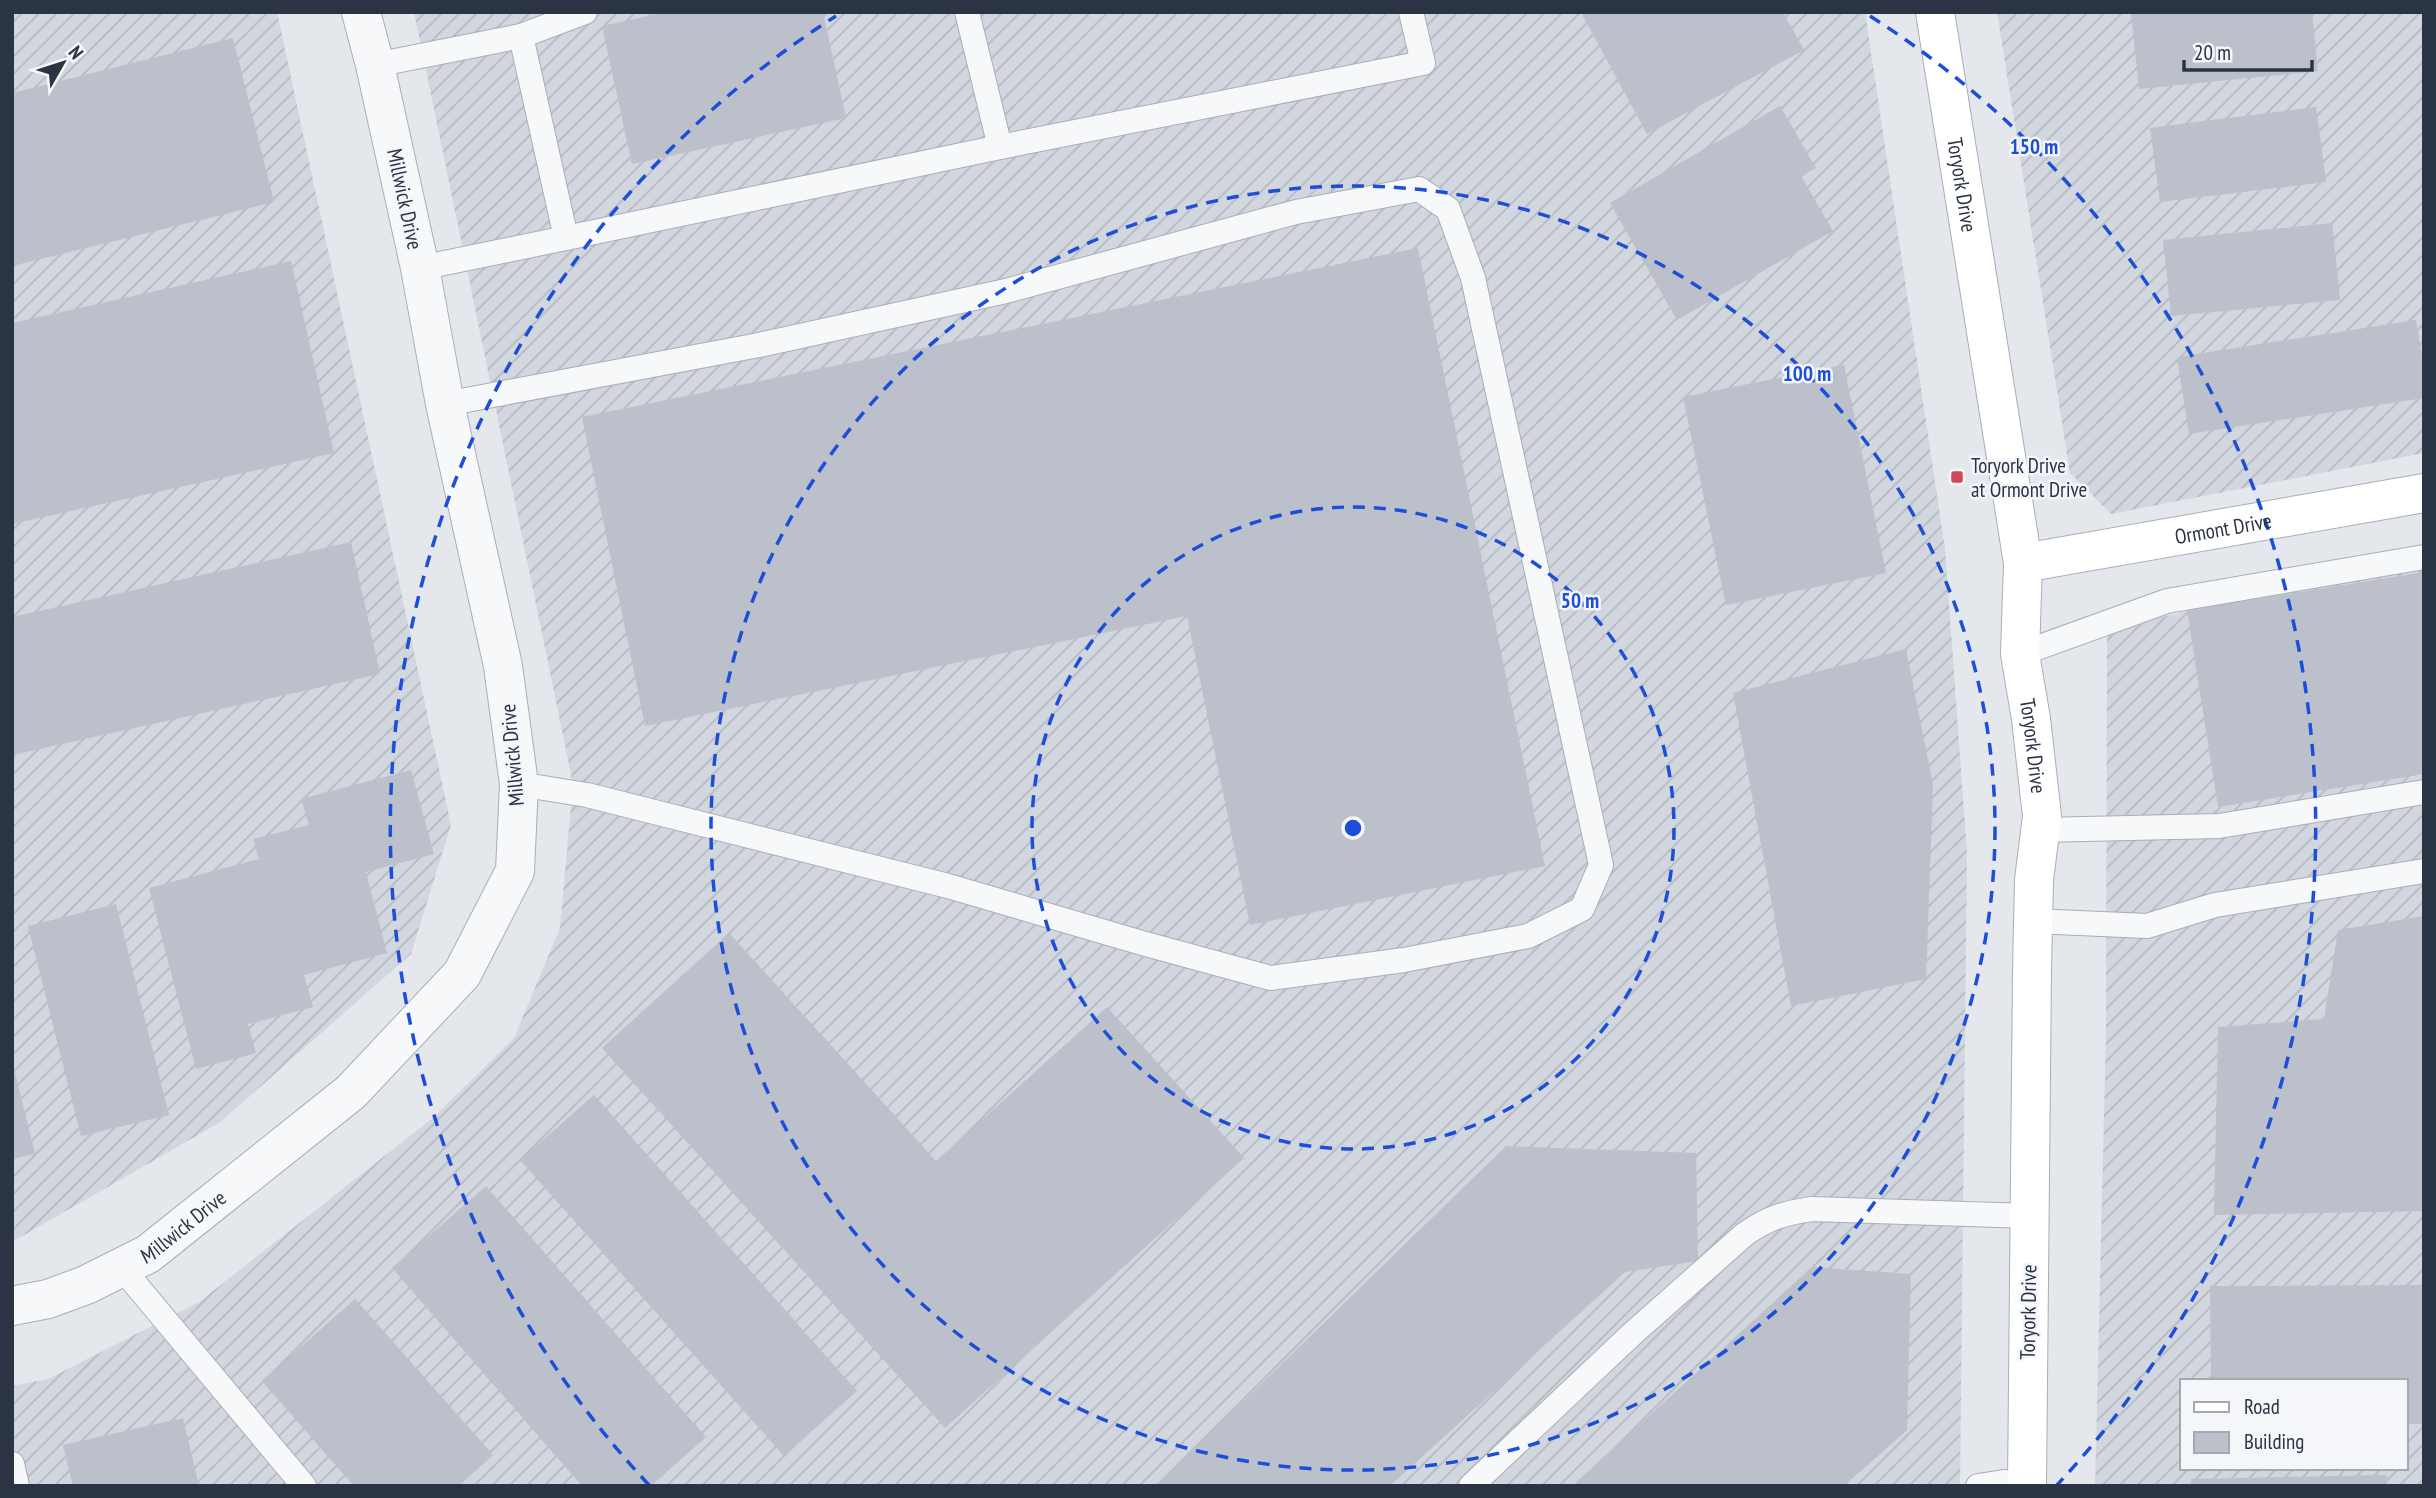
<svg xmlns="http://www.w3.org/2000/svg" width="2436" height="1498" font-family="'PT Sans Narrow',sans-serif">
  <style>
    .industrial { fill: url(#industrial-furrows); fill-rule: evenodd }
    .building { fill: #bbc0ca }
    .lines { fill: none; stroke-linecap: round; stroke-linejoin: round }
    .lane-casing { stroke: #a9aeb7; stroke-width: 26 }
    .street-casing { stroke: #a9aeb7; stroke-width: 40 }
    .secondary-casing { stroke: #a9aeb7; stroke-width: 40 }
    .lane { stroke: #f7f8fa; stroke-width: 24 }
    .street { stroke: #f7f8fa; stroke-width: 38 }
    .secondary { stroke: #fff; stroke-width: 38 }
    .ring { fill: none; stroke: #1d4ed8; stroke-width: 3.5; stroke-dasharray: 12 9 }
    .poi-dot { fill: #d1495b; stroke: #f4f6f9; stroke-width: 2.5 }
    .labels { text-anchor: middle; dominant-baseline: central; stroke-width: 5; stroke-linejoin: round; paint-order: stroke }
    .street-label { font-size: 21px; fill: #2b3445; stroke: #f4f6f9 }
    .poi-label { font-size: 21px; fill: #2b3445; stroke: #f4f6f9; text-anchor: start }
    .centre { fill: #1d4ed8; stroke: #f4f6f9; stroke-width: 3.5 }
    .ring-label { font-size: 21px; text-anchor: middle; font-weight: bold; fill: #1d4ed8; stroke: #f4f6f9; stroke-width: 5; stroke-linejoin: round; paint-order: stroke }
  </style>
  <defs>
    <pattern id="industrial-furrows" width="10" height="10" patternUnits="userSpaceOnUse" patternTransform="scale(1.75)"><rect width="10" height="10" fill="#d2d6de"/><path d="M-1 1l2-2M0 10L10 0M9 11l2-2" fill="none" stroke="#b4b8c0"/></pattern>
  </defs>
  <rect width="100%" height="100%" fill="#e4e7ec"/>
  <g class="industrial">
    <path d="M12,12H277L451,825L411,954L219,1123L12,1242Z"/>
    <path d="M414,12H1865L1945,549L1967,853L1960,1486H12V1386L48,1379L199,1302L434,1117L514,1038L560,928L573,784Z"/>
    <path d="M1997,12H2424V453L2111,514L2070,473Z"/>
    <path d="M2424,559V1486H2095L2106,1031L2107,629ZM2182,1381H2406V1468H2182Z"/>
  </g>
  <g class="building">
    <path d="M666,12H823L846,118L632,164L602,26Z"/>
    <path d="M1586,12H1783L1804,50L1647,134L1582,14Z"/>
    <path d="M2134,12H2312L2318,71L2139,89L2131,13Z"/>
    <path d="M233,38L274,202L12,266V93Z"/>
    <path d="M1780,106L1816,168L1801,176L1833,231L1677,320L1610,203Z"/>
    <path d="M2316,107L2326,182L2160,202L2150,128Z"/>
    <path d="M2332,223L2340,300L2171,316L2163,240Z"/>
    <path d="M1418,248L1545,866L1250,925L1187,616L645,726L582,417Z"/>
    <path d="M291,261L334,453L12,524V323Z"/>
    <path d="M2416,320L2424,369V398L2189,434L2177,357Z"/>
    <path d="M1844,365L1886,573L1726,605L1683,397Z"/>
    <path d="M351,542L380,674L12,755V617Z"/>
    <path d="M2424,572V774L2218,807L2187,610Z"/>
    <path d="M1906,649L1933,785L1926,979L1791,1006L1733,693Z"/>
    <path d="M411,770L434,854L366,872L387,953L304,975L313,1007L248,1024L256,1053L196,1069L149,888L259,859L253,839L309,825L301,799Z"/>
    <path d="M116,904L169,1115L81,1136L28,926Z"/>
    <path d="M2424,916V1211L2214,1215L2218,1027L2324,1019L2338,930Z"/>
    <path d="M729,933L936,1161L1107,1007L1244,1158L945,1428L602,1048Z"/>
    <path d="M12,1060L35,1154L12,1159Z"/>
    <path d="M594,1095L857,1391L784,1456L520,1160Z"/>
    <path d="M1506,1146L1696,1153L1698,1261L1625,1272L1390,1486H1156Z"/>
    <path d="M486,1186L706,1437L651,1486H582L392,1268Z"/>
    <path d="M1812,1267L1911,1274L1907,1430L1844,1486H1572Z"/>
    <path d="M2424,1285V1424H2406V1381H2211L2210,1286Z"/>
    <path d="M355,1299L493,1455L459,1486H354L262,1381Z"/>
    <path d="M183,1418L199,1486H73L63,1445Z"/>
    <path d="M2387,1475V1486H2192L2191,1479Z"/>
  </g>
  <g class="lines">
    <defs>
      <g id="lane">
        <path d="M967,12L1000,147"/>
        <path d="M521,36L585,12"/>
        <path d="M375,65L521,36L566,238L420,268"/>
        <path d="M566,238L1000,147L1423,63L1411,12"/>
        <path d="M445,404L759,345L1006,291L1296,212L1419,189L1448,209L1473,278L1601,865L1582,909L1528,936L1404,960L1270,978L1142,943L948,886L587,795L519,784"/>
        <path d="M2020,654L2167,601L2424,557"/>
        <path d="M2040,830L2219,826L2424,792"/>
        <path d="M2033,921L2147,926L2215,905L2424,871"/>
        <path d="M121,1267L304,1486"/>
        <path d="M12,1464L17,1486"/>
        <path d="M1471,1486L1631,1335L1745,1234C1768,1218 1784,1213 1812,1209L2029,1216"/>
        <path d="M1978,1486L2004,1482L2027,1484"/>
      </g>
      <g id="street">
        <path id="s1" d="M12,1306L48,1299L86,1285L148,1254L351,1092L462,974L515,871L519,784L503,666L445,404L420,268L375,65L361,12"/>
      </g>
      <g id="secondary">
        <path id="s2" d="M1935,12L2023,563L2020,654L2031,719L2042,816L2034,880L2032,971L2027,1486"/>
        <path id="s3" d="M2023,563L2424,493"/>
      </g>
    </defs>
    <use href="#lane" class="lane-casing"/>
    <use href="#street" class="street-casing"/>
    <use href="#secondary" class="secondary-casing"/>
    <use href="#lane" class="lane"/>
    <use href="#street" class="street"/>
    <use href="#secondary" class="secondary"/>
  </g>
  <g class="ring">
    <circle cx="1353" cy="828" r="321"/>
    <circle cx="1353" cy="828" r="642"/>
    <path d="M649 1485A963 963 0 0 1 836 16M1870 16A963 963 0 0 1 2057 1485"/>
  </g>
  <rect class="poi-dot" x="1950" y="470" width="14" height="14" rx="3.5"/>
  <g class="labels">
    <g class="street-label">
      <text stroke="none"><textPath href="#s2" startOffset="175">Toryork Drive</textPath></text>
      <text transform="translate(405 199) rotate(78)">Millwick Drive</text>
      <text stroke="none"><textPath href="#s3" startOffset="203">Ormont Drive</textPath></text>
      <text stroke="none"><textPath href="#s2" startOffset="742">Toryork Drive</textPath></text>
      <text transform="translate(512 755) rotate(-95)">Millwick Drive</text>
      <text stroke="none"><textPath href="#s1" startOffset="191">Millwick Drive</textPath></text>
      <text transform="translate(2028 1312) rotate(-89)">Toryork Drive</text>
    </g>
    <g class="poi-label">
      <text x="1971" y="465">Toryork Drive<tspan x="1971" dy="24">at Ormont Drive</tspan></text>
    </g>
  </g>
  <circle cx="1353" cy="828" r="10" class="centre"/>
  <g class="ring-label">
    <text x="2034" y="154">150 m</text>
    <text x="1807" y="381">100 m</text>
    <text x="1580" y="608">50 m</text>
  </g>
  <rect width="2436" height="1498" fill="none" stroke="#2b3445" stroke-width="28"/>
  <rect x="2180" y="1379" width="228" height="91" fill="#f4f6f9" stroke="#a4a8b1" stroke-width="2"/>
  <rect x="2194" y="1402" width="35" height="10" fill="#ffffff" stroke="#a4a8b1" stroke-width="2"/>
  <text x="2244" y="1414" font-size="21" fill="#2b3445">Road</text>
  <rect x="2194" y="1432" width="35" height="21" fill="#bbc0ca" stroke="#a4a8b1" stroke-width="2"/>
  <text x="2244" y="1449" font-size="21" fill="#2b3445">Building</text>
  <g transform="translate(63 63) rotate(51)" stroke="#f4f6f9" stroke-width="5" paint-order="stroke">
  <path d="M0-5L12 26L0 18L-12 26Z" fill="#2b3445"/>
  <text y="-10" font-size="19" font-weight="bold" text-anchor="middle" fill="#2b3445">N</text>
  </g>
  <path d="M2184 60v10h128v-10" fill="none" stroke="#2b3445" stroke-width="3.5"/>
  <text x="2194" y="60" font-size="21" fill="#2b3445" stroke="#f4f6f9" stroke-width="5" paint-order="stroke">20 m</text>
</svg>
